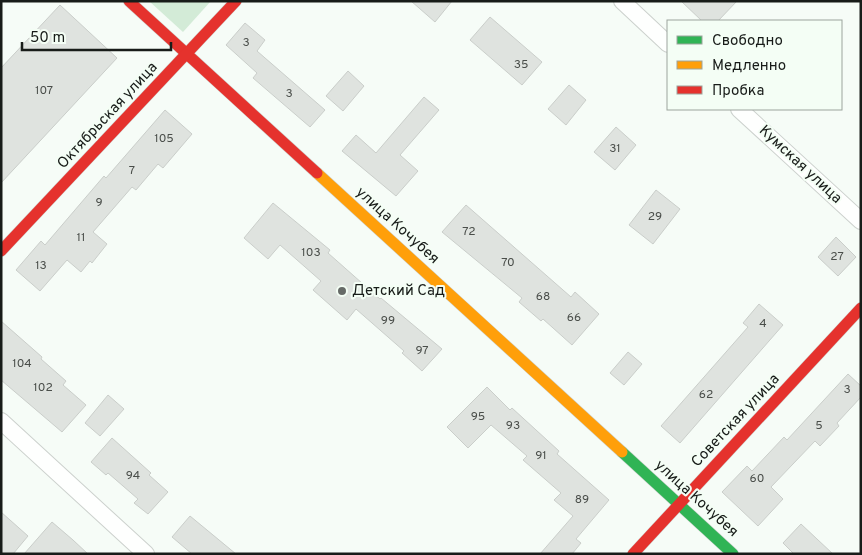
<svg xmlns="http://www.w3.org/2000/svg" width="862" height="555" font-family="Overpass,sans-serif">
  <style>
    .green { fill: #d3ebd7 }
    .building { fill: #dfe3df; stroke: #caceca }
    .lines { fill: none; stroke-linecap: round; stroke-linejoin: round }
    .street-casing { stroke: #ccd1cd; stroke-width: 18 }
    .fast-casing { stroke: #ccd1cd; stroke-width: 12 }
    .slow-casing { stroke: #ccd1cd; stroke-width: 12 }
    .jam-casing { stroke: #ccd1cd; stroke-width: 12 }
    .street { stroke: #fefffe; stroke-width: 16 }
    .fast { stroke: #30b455; stroke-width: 11 }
    .slow { stroke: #ff9f0a; stroke-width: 11 }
    .jam { stroke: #e5322d; stroke-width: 11 }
    .poi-dot { fill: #666a67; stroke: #f4fef5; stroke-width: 2 }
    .labels { text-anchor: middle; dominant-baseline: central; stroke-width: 4; stroke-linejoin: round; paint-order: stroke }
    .number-label { font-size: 12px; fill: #4a4e4a }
    .street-label { font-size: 15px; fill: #181c19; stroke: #f4fef5 }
    .poi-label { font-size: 15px; fill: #181c19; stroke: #f4fef5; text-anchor: start }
  </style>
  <rect width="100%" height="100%" fill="#f6fcf7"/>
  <path class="green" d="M149,1H211L183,32Z"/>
  <g class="building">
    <path d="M411,1H452L435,22Z"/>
    <path d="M681,1H737L718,21H702Z"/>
    <path d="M60,5L117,58L1,183V68Z"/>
    <path d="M490,17L542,62L522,85L470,40Z"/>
    <path d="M245,23L265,40L257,51L325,110L310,127L253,78L257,73L226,45Z"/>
    <path d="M348,71L364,86L343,111L326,96Z"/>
    <path d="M569,85L586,100L566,125L548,109Z"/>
    <path d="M424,97L439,110L400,155L418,171L396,196L342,151L356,135L376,153Z"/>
    <path d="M165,110L192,134L163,168L158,164L136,190L132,187L93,232L107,244L92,263L90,261L81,272L67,260L40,291L16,270L41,241L45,245L104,176L106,178Z"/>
    <path d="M616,127L636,145L615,170L594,152Z"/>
    <path d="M656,190L680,209L653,244L629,225Z"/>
    <path d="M273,203L330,250L328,253L380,299L381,298L442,349L422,371L402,353L404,351L356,309L347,320L313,290L321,281L280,245L268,259L244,238Z"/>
    <path d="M466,205L571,297L575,292L599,314L572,345L543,319L541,321L519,302L522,298L442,232Z"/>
    <path d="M836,237L856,257L838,276L818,257Z"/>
    <path d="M759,304L783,325L680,443L661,426L748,327L743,323Z"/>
    <path d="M1,321L42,357L41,359L66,381L63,385L86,405L62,432L1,380Z"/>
    <path d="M628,352L642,364L624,385L610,373Z"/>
    <path d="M848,374L861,386V397L837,423L839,426L820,446L815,441L771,487L783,499L758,526L722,492L747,466L752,471L784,437L787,440Z"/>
    <path d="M487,387L510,410L512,408L559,451L557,454L609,500L576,539L581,543L572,554H540L573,516L554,500L561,493L523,460L527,456L491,425L468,448L447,427Z"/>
    <path d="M108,395L124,409L100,436L85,423Z"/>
    <path d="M112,438L151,473L149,475L168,492L148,514L134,503L138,499L108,473L106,475L91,462Z"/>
    <path d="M1,512L28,536L13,554H1Z"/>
    <path d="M190,516L236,554H192L172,537Z"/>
    <path d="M52,522L73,540L88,554H24Z"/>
    <path d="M801,524L833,554H794L783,543Z"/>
  </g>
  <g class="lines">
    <defs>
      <g id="street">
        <path d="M622,1L668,44"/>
        <path d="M739,109L861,221"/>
        <path d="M1,421L146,554"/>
      </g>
      <path id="fast" d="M622,452L733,554"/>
      <path id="slow" d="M317,173L622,452"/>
      <g id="jam">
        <path d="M129,1L317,173"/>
        <path d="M1,251L236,1"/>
        <path d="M633,554L861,308"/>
      </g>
    </defs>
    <use href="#street" class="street-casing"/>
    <use href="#fast" class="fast-casing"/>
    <use href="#slow" class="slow-casing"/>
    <use href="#jam" class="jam-casing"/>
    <use href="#street" class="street"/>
    <use href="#fast" class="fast"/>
    <use href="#slow" class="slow"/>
    <use href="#jam" class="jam"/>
  </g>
  <circle class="poi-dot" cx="342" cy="291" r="5"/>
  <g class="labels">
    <g class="number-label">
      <text x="246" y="43">3</text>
      <text x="521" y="65">35</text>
      <text x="44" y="91">107</text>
      <text x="289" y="94">3</text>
      <text x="164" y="139">105</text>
      <text x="615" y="149">31</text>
      <text x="132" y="171">7</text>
      <text x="99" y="203">9</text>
      <text x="655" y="217">29</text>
      <text x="469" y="232">72</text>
      <text x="81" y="238">11</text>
      <text x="311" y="253">103</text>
      <text x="837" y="257">27</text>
      <text x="508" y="263">70</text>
      <text x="41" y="266">13</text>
      <text x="543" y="297">68</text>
      <text x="574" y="318">66</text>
      <text x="388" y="321">99</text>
      <text x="763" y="324">4</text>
      <text x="422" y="351">97</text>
      <text x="22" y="364">104</text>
      <text x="43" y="388">102</text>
      <text x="847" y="390">3</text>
      <text x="706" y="395">62</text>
      <text x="478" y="417">95</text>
      <text x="513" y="426">93</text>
      <text x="819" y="426">5</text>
      <text x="541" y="456">91</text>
      <text x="133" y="476">94</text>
      <text x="757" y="479">60</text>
      <text x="582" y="500">89</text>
    </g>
    <g class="street-label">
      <text transform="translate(108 116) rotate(-47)">Октябрьская улица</text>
      <text transform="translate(800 165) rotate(43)">Кумская улица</text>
      <text transform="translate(397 226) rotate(42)">улица Кочубея</text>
      <text transform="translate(736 421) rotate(-47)">Советская улица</text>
      <text transform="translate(696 499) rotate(42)">улица Кочубея</text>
    </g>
    <g class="poi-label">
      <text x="352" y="291">Детский Сад</text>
    </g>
  </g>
  <rect width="862" height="555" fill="none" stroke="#181c19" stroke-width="5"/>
  <rect x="667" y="20" width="175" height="90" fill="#f4fef5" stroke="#9ca49d"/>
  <rect x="677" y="36" width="25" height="8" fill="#30b455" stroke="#9ca49d"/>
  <text x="712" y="45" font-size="15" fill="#181c19">Свободно</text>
  <rect x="677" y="61" width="25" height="8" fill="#ff9f0a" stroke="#9ca49d"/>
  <text x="712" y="70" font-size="15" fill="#181c19">Медленно</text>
  <rect x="677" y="86" width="25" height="8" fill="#e5322d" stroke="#9ca49d"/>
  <text x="712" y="95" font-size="15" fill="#181c19">Пробка</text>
  <path d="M22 42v8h149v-8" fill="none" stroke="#181c19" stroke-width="2.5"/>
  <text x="30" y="42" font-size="15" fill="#181c19" stroke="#f4fef5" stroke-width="4" paint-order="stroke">50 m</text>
</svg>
